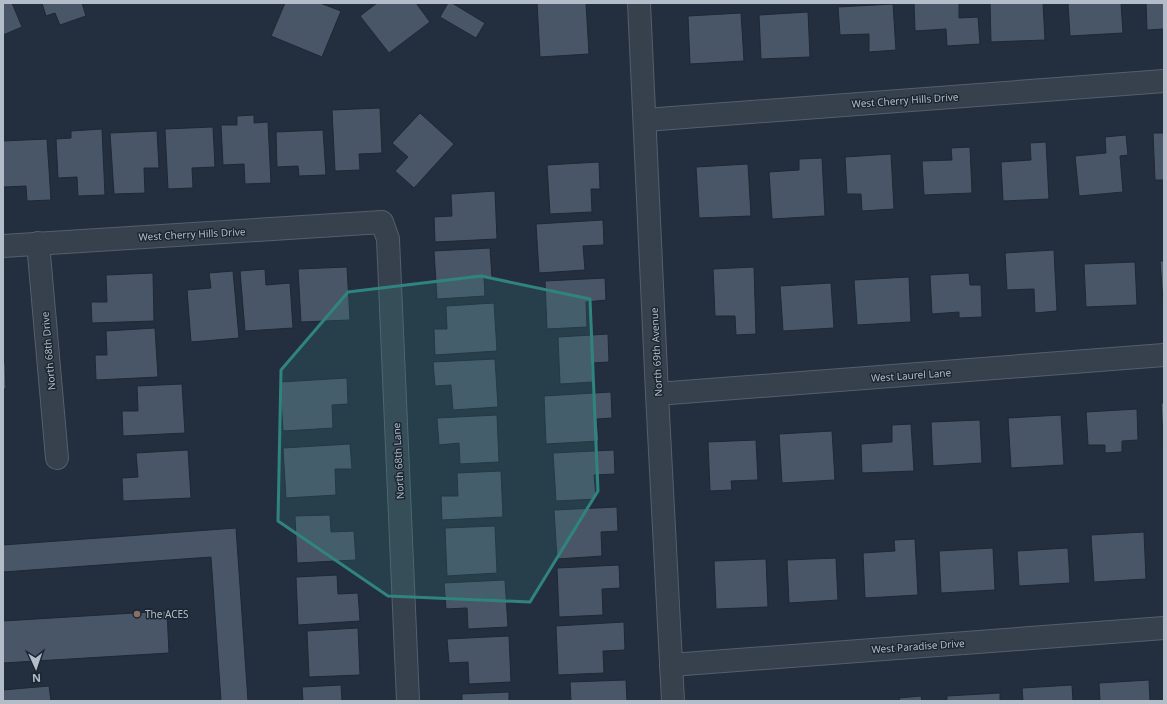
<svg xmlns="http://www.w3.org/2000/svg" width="1167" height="704" font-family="'Noto Sans',sans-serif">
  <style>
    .building { fill: #495667; stroke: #1e2835 }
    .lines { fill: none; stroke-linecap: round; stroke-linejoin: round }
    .minor-casing { stroke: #555f6c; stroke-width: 24 }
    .minor { stroke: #37414e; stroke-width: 22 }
    .marked { fill: #308480; fill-opacity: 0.2; stroke: #308480; stroke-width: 3; stroke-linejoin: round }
    .education-dot { fill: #8d6e63; stroke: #1c2633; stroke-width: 1.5 }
    .labels { text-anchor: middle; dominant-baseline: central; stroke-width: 3; stroke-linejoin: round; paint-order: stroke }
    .street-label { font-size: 10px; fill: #b3bcc9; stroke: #1c2633 }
    .poi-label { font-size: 10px; fill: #b3bcc9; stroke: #1c2633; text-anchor: start }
  </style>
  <rect width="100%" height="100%" fill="#232f3e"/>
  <g class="building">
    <path d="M3,3H12L22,27L3,35Z"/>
    <path d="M42,3H82L86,16L60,25L55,13L46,16Z"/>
    <path d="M285,3H320L341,11L322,57L271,36Z"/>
    <path d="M377,3H416L430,22L389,53L360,16Z"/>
    <path d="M448,3H452L485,23L476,38L440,17Z"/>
    <path d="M537,3H586L589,54L540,57Z"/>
    <path d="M914,3H959V18L978,17L980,44L947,46L946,29L915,31Z"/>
    <path d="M990,3H1043L1045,40L991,42Z"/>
    <path d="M1068,3H1121L1123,33L1070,36Z"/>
    <path d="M1146,3H1164V29L1147,30Z"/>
    <path d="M893,4L896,50L869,52V34L840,35L838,7Z"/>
    <path d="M808,12L810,57L761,59L759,15Z"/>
    <path d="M741,13L744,61L690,64L688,16Z"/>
    <path d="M380,108L382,153L359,154L360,170L335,171L332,110Z"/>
    <path d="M420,113L454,144L414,188L395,171L408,157L392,143Z"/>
    <path d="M254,115V123L268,122L271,183L245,184L244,164L223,165L221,125H237V116Z"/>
    <path d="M213,127L215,167L192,168L193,188L168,189L165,129Z"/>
    <path d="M102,129L105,195L78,196L77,177L58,178L56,139L71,138V131Z"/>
    <path d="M323,130L326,175L299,176L298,166L277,167L276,132Z"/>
    <path d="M157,131L159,168H144L145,193L114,194L110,133Z"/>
    <path d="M1153,133H1164V180H1155Z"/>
    <path d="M1126,135L1128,155L1120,156L1123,192L1079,196L1075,156L1106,153L1105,137Z"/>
    <path d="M47,139L51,200L27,201L26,186L3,187V141Z"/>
    <path d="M1046,142L1049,199L1003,201L1001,162L1031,160L1030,143Z"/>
    <path d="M970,147L972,193L924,195L922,161L952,160L951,148Z"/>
    <path d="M891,154L894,209L862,211L861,194H847L845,157Z"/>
    <path d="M822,158L825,216L772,219L769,172L799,170V159Z"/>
    <path d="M599,162L600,189H591L592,212L550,214L547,165Z"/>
    <path d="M748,164L751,216L699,218L696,167Z"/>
    <path d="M495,191L497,239L435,242L434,217L452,216L451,194Z"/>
    <path d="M603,220L604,245L583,246L585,270L539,273L536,224Z"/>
    <path d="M490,248L492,278H484L485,296L437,299L434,251Z"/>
    <path d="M1054,250L1057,311L1035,313L1034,289L1007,290L1005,253Z"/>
    <path d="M1160,261H1164V301H1163Z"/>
    <path d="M1135,262L1137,305L1086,307L1084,264Z"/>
    <path d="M347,267L350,320L301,322L298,269Z"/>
    <path d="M754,267L756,334L736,335L735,316H715L713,269Z"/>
    <path d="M265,269L266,285L290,283L293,328L245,331L240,271Z"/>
    <path d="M233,271L239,338L191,342L187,290L211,288L209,273Z"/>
    <path d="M153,273L154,321L92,323L91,302H107L106,275Z"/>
    <path d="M969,273L970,285H981L982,317L959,318V312L932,314L930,275Z"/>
    <path d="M909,277L911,322L857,325L854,280Z"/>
    <path d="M605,278L606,300L586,302L587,327L547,329L545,281Z"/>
    <path d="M831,283L834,328L783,331L780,286Z"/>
    <path d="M494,303L497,351L435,355L434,329H447L446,306Z"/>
    <path d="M155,328L158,377L96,380L95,355H107L106,331Z"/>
    <path d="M608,334L609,362L592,363L593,382L560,384L558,337Z"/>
    <path d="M495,359L498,407L453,410L451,385L435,386L433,362Z"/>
    <path d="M5,362L6,389H3V363Z"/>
    <path d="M347,378L348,404L332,405L333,428L283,431L280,382Z"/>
    <path d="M182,384L185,433L123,436L122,411H138L137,386Z"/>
    <path d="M611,392L612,418L597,419L599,441L546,444L544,396Z"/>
    <path d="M1161,403H1164V454Z"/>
    <path d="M1137,409L1138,440L1122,441V452L1105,453V445H1088L1086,412Z"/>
    <path d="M497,415L499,462L460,464L459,443L439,445L437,418Z"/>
    <path d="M1061,415L1064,465L1011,468L1008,418Z"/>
    <path d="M980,420L982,463L933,466L931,422Z"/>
    <path d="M911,424L914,471L862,473L861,444L892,442V425Z"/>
    <path d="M832,431L835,480L782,483L779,434Z"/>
    <path d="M756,440L758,480L731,481L732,490L710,491L708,442Z"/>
    <path d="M350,444L352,469H335L336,495L286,498L283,448Z"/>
    <path d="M188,450L191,498L123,501L122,478L138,477L136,453Z"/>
    <path d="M614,450L615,474L594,475L596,499L556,501L553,453Z"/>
    <path d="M501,471L503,517L442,520L441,496H458L457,473Z"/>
    <path d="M617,507L618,531L601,532L602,556L557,559L554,510Z"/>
    <path d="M330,515L331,532L354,531L356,560L297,563L295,516Z"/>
    <path d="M495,526L497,573L447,576L445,528Z"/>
    <path d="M236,528L248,701H221L211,557L3,572V545Z"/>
    <path d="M1144,532L1146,579L1094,582L1091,535Z"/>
    <path d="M915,539L918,595L865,598L863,553L895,551L894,540Z"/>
    <path d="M993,548L995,590L941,593L939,551Z"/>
    <path d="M1068,548L1070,583L1019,586L1017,551Z"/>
    <path d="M836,558L838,600L789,603L787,560Z"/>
    <path d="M766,559L768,607L716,609L714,561Z"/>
    <path d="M619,565L620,588L602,589L603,615L559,617L557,568Z"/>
    <path d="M337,575L338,594L358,593L360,621L298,625L296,577Z"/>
    <path d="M505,580L508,627L468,629L467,608L446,609L444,583Z"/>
    <path d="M167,611L169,653L3,663V621Z"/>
    <path d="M624,622L625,650L603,651L604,673L558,675L556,626Z"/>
    <path d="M358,628L360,675L309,677L307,631Z"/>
    <path d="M509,636L511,682L469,684L468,662L449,663L447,639Z"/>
    <path d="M626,680L627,701H571L570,682Z"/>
    <path d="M1149,680L1150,701H1100L1099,683Z"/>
    <path d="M341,685L342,701H303L302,687Z"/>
    <path d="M1072,685L1073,701H1023L1022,688Z"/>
    <path d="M49,686L51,701H3V690Z"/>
    <path d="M509,692V701H462V694Z"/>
    <path d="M1000,693V701H947V696Z"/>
    <path d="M921,696L922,701H900L899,698Z"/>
  </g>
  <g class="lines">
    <defs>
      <g id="minor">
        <path d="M639,3L657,394L673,701"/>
        <path d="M645,120L1164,81"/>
        <path d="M38,243L57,458"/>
        <path d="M3,246L382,222L388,239L408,701"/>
        <path d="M657,394L1164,355"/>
        <path d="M671,665L1164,628"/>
      </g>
    </defs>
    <use href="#minor" class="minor-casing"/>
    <use href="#minor" class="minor"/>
  </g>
  <path class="marked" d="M481,276L590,299L598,491L530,602L388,596L278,521L281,370L348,292Z"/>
  <circle class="education-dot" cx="137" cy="614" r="4"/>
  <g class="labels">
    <g class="street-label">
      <text transform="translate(905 100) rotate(-4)">West Cherry Hills Drive</text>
      <text transform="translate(192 234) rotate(-3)">West Cherry Hills Drive</text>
      <text transform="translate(48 351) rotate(-95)">North 68th Drive</text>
      <text transform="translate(656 352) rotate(-93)">North 69th Avenue</text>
      <text transform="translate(911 375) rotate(-4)">West Laurel Lane</text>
      <text transform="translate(398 461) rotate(-93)">North 68th Lane</text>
      <text transform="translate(918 646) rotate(-4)">West Paradise Drive</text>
    </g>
    <g class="poi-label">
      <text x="145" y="614">The ACES</text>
    </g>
  </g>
  <rect width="1167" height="704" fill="none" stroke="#b3bcc9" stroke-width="8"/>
  <g transform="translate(36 668) rotate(177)" stroke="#1c2633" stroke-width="3" paint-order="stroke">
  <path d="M0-3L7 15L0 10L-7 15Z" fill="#b3bcc9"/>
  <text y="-6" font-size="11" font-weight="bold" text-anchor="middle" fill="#b3bcc9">N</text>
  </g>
</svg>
